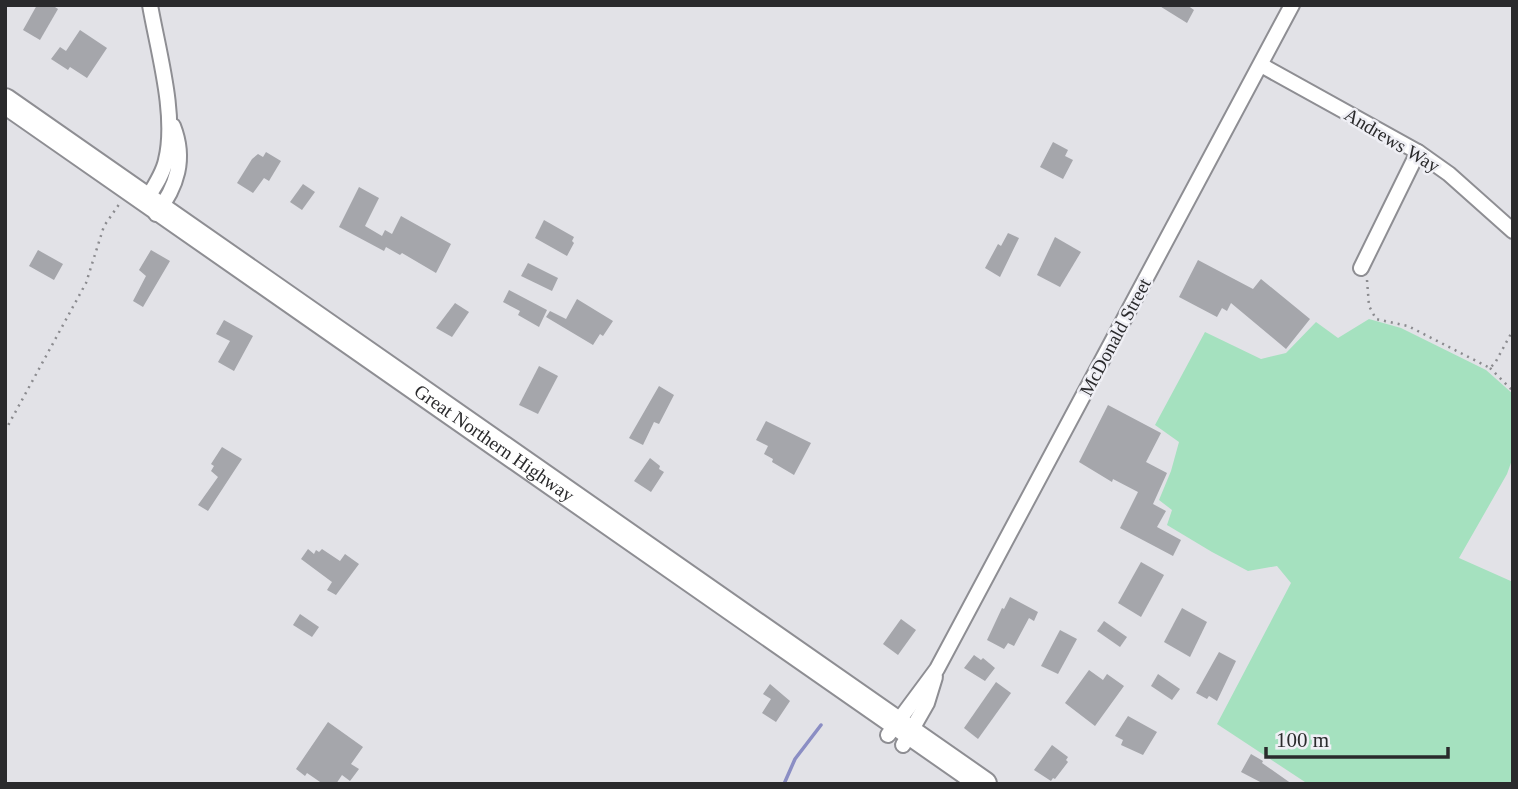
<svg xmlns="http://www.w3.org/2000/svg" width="1518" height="789" font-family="Georgia,serif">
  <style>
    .green { fill: #a5e1bf }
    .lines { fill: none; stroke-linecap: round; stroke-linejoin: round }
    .stream { stroke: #8b8ec4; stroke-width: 3.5 }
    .building { fill: #a5a6ab }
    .minor-casing { stroke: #8e8e93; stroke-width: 18 }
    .trunk-casing { stroke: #8e8e93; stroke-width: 28 }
    .path { stroke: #8b8b8f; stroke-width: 2.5; stroke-dasharray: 2 5; stroke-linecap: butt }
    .minor { stroke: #fff; stroke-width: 14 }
    .trunk { stroke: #fff; stroke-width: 24 }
    .labels { text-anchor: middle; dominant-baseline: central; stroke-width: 5; stroke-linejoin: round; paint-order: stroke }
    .street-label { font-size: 19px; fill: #2a2a2c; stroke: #efeff5 }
  </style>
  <rect width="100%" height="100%" fill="#e2e2e7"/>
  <path class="green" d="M1369,319L1401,328L1486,370L1513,394V457L1507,474L1459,558L1513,582V784H1308L1217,724L1291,583L1277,566L1248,571L1212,552L1167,525L1172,510L1159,500L1171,471L1179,442L1155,425L1205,332L1261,359L1286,353L1316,322L1338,338Z"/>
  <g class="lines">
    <path class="stream" d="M784,784L795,759L821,725"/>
  </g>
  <g class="building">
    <path d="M37,5H52L58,9L40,40L23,30Z"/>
    <path d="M1158,5H1187L1194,10L1187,23Z"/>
    <path d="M80,30L107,48L87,78L70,67L68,70L51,59L60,47L66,51Z"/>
    <path d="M1053,142L1068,150L1065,156L1073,160L1063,179L1040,167Z"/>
    <path d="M266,152L281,161L269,181L264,178L253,193L237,183L252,159L258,154L263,157Z"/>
    <path d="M303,184L315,192L302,210L290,202Z"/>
    <path d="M359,187L379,198L365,226L382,236L385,230L392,234L401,216L451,244L436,273L402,253L400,255L386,247L384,251L339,227Z"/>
    <path d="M544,220L574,237L572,241L574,243L567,256L535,238Z"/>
    <path d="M1008,233L1019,238L1000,277L985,268L998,244L1001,246Z"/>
    <path d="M1055,237L1081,252L1060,287L1037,275Z"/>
    <path d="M38,250L63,264L54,280L29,266Z"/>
    <path d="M151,250L170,261L143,307L133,301L146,276L139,270Z"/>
    <path d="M1198,260L1253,289L1261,279L1310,319L1286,349L1231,303L1227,311L1222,308L1217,317L1179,297Z"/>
    <path d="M528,263L558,278L552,291L521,276Z"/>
    <path d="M509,290L547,310L539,327L518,315L520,311L503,302Z"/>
    <path d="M577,299L613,321L603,336L600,334L593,345L546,317L550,311L566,319Z"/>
    <path d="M455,303L469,312L452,337L436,328Z"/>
    <path d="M224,320L253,336L234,371L218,362L230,341L216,334Z"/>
    <path d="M539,366L558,376L538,414L519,405Z"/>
    <path d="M659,386L674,395L659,424L654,422L643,445L629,438Z"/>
    <path d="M1108,405L1161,433L1146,462L1167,473L1153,504L1166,511L1157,527L1181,540L1173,556L1120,528L1138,492L1113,479L1112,482L1079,462Z"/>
    <path d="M766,421L811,443L794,475L772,462L773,459L764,454L768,446L756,440Z"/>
    <path d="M222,447L242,459L208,511L198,505L218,477L211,471L214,466L211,464Z"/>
    <path d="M650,458L660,466L659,469L664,472L651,492L634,481Z"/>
    <path d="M308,549L314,554L316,550L319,552L322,549L340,561L345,554L359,564L336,595L327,590L332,582L301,559Z"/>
    <path d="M1141,562L1164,575L1141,617L1118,603Z"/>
    <path d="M1010,597L1038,612L1034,621L1029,618L1014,646L1008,643L1004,649L987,640L1002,608L1004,609Z"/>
    <path d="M1182,608L1207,622L1190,657L1164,642Z"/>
    <path d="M300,614L319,627L312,637L293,625Z"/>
    <path d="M901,619L916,630L898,655L883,644Z"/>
    <path d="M1104,621L1127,637L1120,647L1097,631Z"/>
    <path d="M1060,630L1077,639L1058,674L1041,666Z"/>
    <path d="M1219,652L1236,661L1217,701L1209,696L1207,699L1196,693Z"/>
    <path d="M974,655L981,660L983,658L995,668L985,681L964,668Z"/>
    <path d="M1089,670L1103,680L1107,674L1124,686L1095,726L1065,703Z"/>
    <path d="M1158,674L1180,689L1172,700L1151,686Z"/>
    <path d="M996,682L1011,693L978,739L964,728Z"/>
    <path d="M770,684L790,701L776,722L762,713L771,699L763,694Z"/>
    <path d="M1128,716L1157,732L1143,755L1121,745L1123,740L1115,736Z"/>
    <path d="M328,722L363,747L351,764L359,769L350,781L342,775L336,784H323L307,773L305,776L296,769Z"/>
    <path d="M1052,745L1068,757L1066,760L1068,762L1055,779L1053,778L1051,781L1034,770Z"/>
    <path d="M1251,754L1263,761L1262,763L1292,784H1264L1241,772Z"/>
  </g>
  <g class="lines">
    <defs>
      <g id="minor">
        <path d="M1261,65L1418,152L1449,174L1513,231"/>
        <path d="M144,203C152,190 163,175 166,160C177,115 158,51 150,5"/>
        <path d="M156,214C177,187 186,159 173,126"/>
        <path d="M1361,268L1418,152"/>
        <path d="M888,735L937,669L1292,5"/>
        <path d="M903,745L927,703L935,677"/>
      </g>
      <g id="trunk">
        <path id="s1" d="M5,101L984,784"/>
      </g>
    </defs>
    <use href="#minor" class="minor-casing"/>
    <use href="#trunk" class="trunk-casing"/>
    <g class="path">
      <path d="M1367,280L1369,306L1376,319L1408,326L1490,368L1495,363L1513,330"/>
      <path d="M1490,368L1513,391"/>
      <path d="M5,431L86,283L104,226L120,203"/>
    </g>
    <use href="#minor" class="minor"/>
    <use href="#trunk" class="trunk"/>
  </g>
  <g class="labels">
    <g class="street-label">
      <text transform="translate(1392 140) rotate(31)">Andrews Way</text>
      <text transform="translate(1115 337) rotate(-62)">McDonald Street</text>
      <text stroke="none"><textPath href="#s1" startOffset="597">Great Northern Highway</textPath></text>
    </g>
  </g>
  <rect width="1518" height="789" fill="none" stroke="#2a2a2c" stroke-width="14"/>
  <path d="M1266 747v10h182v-10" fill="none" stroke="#2a2a2c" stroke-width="3.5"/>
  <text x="1276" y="747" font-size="21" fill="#2a2a2c" stroke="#efeff5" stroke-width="5" paint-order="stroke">100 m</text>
</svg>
